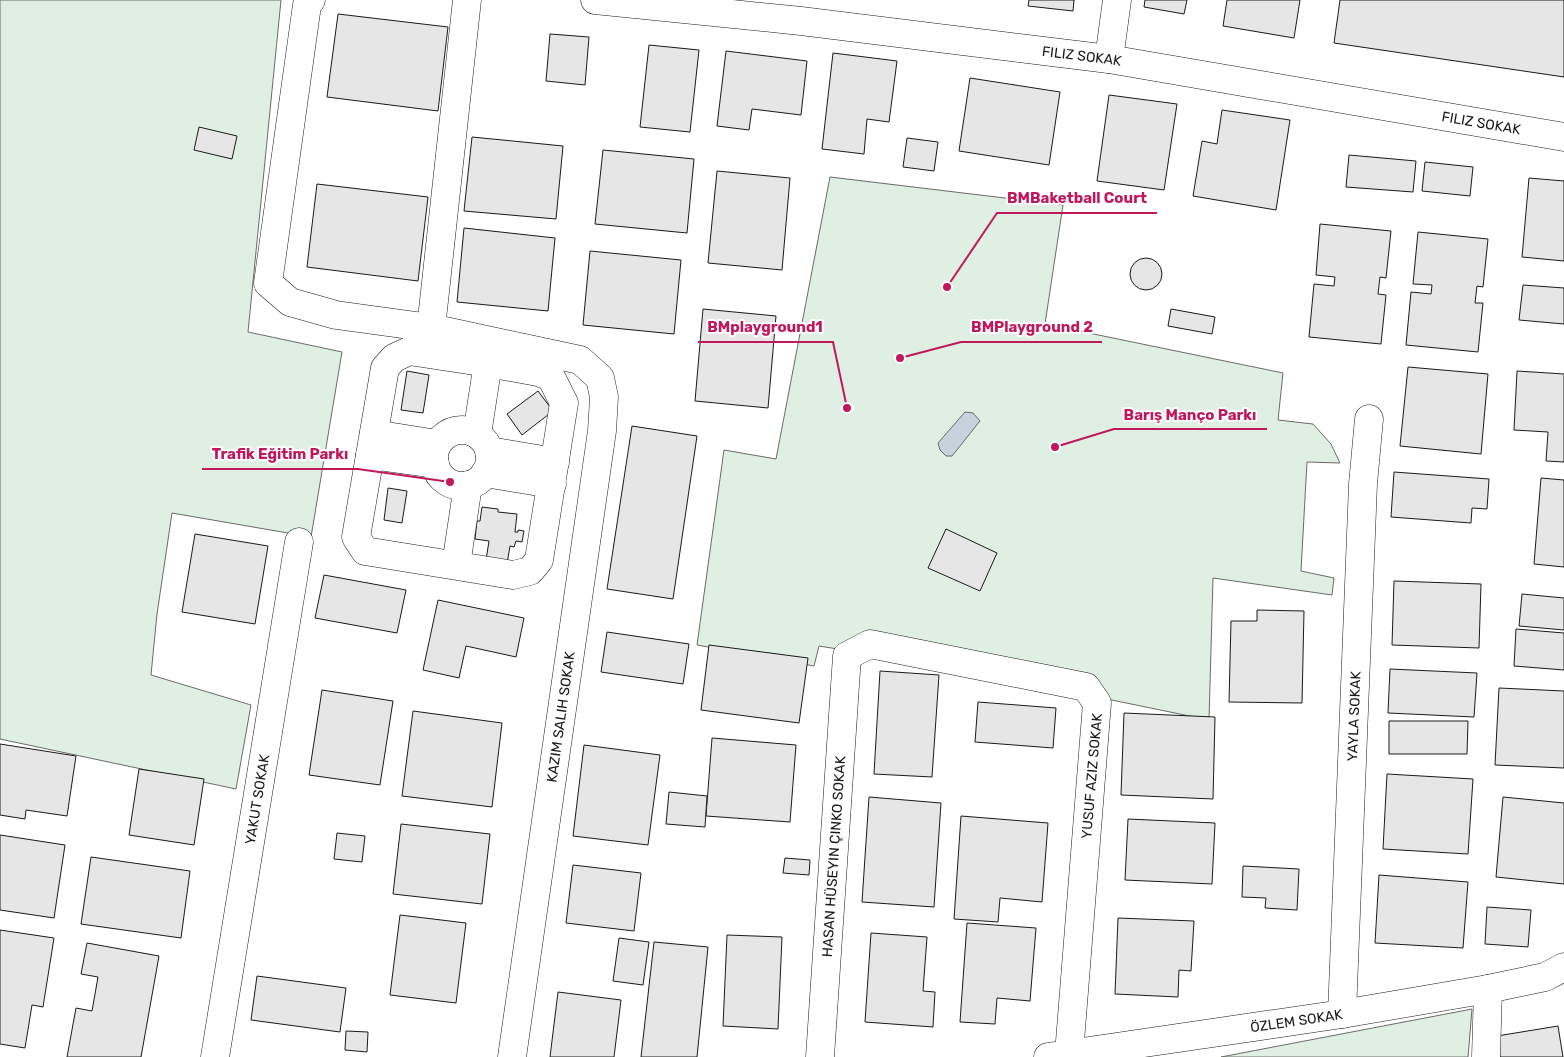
<svg xmlns="http://www.w3.org/2000/svg" width="1564" height="1057" font-family="Rubik,sans-serif">
  <style>
    .green { fill: #e0efe3; stroke: #6a6a6a }
    .water { fill: #c6d2dc; stroke: #6a6a6a }
    .building { fill: #e6e6e6; stroke: #1a1a1a }
    .lines { fill: none; stroke-linecap: round; stroke-linejoin: round }
    .minor-casing { stroke: #1a1a1a; stroke-width: 29 }
    .minor { stroke: #fff; stroke-width: 28 }
    .labels { text-anchor: middle; dominant-baseline: central; stroke-width: 4; stroke-linejoin: round; paint-order: stroke }
    .street-label { font-size: 14px; fill: #1a1a1a; stroke: #fff }
    .leader { fill: none; stroke: #c2185b; stroke-width: 2 }
    .callout-dot { fill: #c2185b; stroke: #fff; stroke-width: 2 }
    .callout-label { font-size: 15px; text-anchor: middle; font-weight: bold; fill: #c2185b; stroke: #fff; stroke-width: 4; stroke-linejoin: round; paint-order: stroke }
  </style>
  <rect width="100%" height="100%" fill="#fff"/>
  <g class="green">
    <path d="M0,0H281L248,332L342,352L311,537L172,513L157,614L151,675L251,705L236,789L0,739Z"/>
    <path d="M830,177L1063,205L1045,324L1283,373L1278,420L1313,424L1331,444L1340,463L1307,462L1301,571L1334,578L1332,595L1213,578L1209,720L956,668L819,646L814,666L697,645L724,450L776,459Z"/>
    <path d="M1472,1009L1468,1057H1221Z"/>
  </g>
  <path class="water" d="M965,412L973,413L980,421L952,456H946L940,450L938,443Z"/>
  <g class="building">
    <path d="M1029,0H1074L1073,11L1028,6Z"/>
    <path d="M1145,0H1187L1184,14L1144,7Z"/>
    <path d="M1227,0H1300L1294,38L1223,26Z"/>
    <path d="M1340,0H1564V77L1334,43Z"/>
    <path d="M338,14L448,27L438,111L327,97Z"/>
    <path d="M550,34L589,37L585,85L546,81Z"/>
    <path d="M649,45L699,50L690,132L640,127Z"/>
    <path d="M726,51L807,61L801,115L752,109L749,130L717,126Z"/>
    <path d="M833,53L897,61L889,122L867,119L864,154L822,149Z"/>
    <path d="M970,78L1060,92L1049,165L959,151Z"/>
    <path d="M1109,95L1177,104L1164,190L1097,181Z"/>
    <path d="M1222,110L1290,120L1276,210L1193,196L1202,141L1217,144Z"/>
    <path d="M199,127L237,136L232,159L194,150Z"/>
    <path d="M472,137L563,146L556,219L464,211Z"/>
    <path d="M907,138L938,142L934,171L903,167Z"/>
    <path d="M603,150L694,159L687,233L595,224Z"/>
    <path d="M1349,155L1416,161L1413,192L1346,187Z"/>
    <path d="M1425,162L1473,167L1470,196L1422,191Z"/>
    <path d="M717,171L790,178L782,270L708,263Z"/>
    <path d="M1529,178L1564,181V261L1522,257Z"/>
    <path d="M317,184L428,197L418,281L307,267Z"/>
    <path d="M1320,224L1391,231L1386,278L1380,277L1378,294L1386,295L1381,344L1309,337L1314,284L1334,286L1335,277L1316,275Z"/>
    <path d="M464,228L555,238L548,311L457,302Z"/>
    <path d="M1418,232L1488,239L1483,287L1477,286L1475,303H1483L1478,352L1406,345L1411,292L1431,294L1432,285L1413,284Z"/>
    <path d="M590,251L681,260L674,334L583,325Z"/>
    <circle cx="1146" cy="274" r="16"/>
    <path d="M1523,285L1564,288V324L1519,320Z"/>
    <path d="M703,309L776,316L768,408L695,401Z"/>
    <path d="M1171,309L1215,317L1212,334L1168,326Z"/>
    <path d="M1408,367L1488,374L1481,454L1400,446Z"/>
    <path d="M407,371L429,375L423,413L401,410Z"/>
    <path d="M1517,371L1564,374V462L1546,461L1548,432L1514,430Z"/>
    <path d="M538,391L553,411L522,435L507,414Z"/>
    <path d="M632,426L697,436L673,599L607,589Z"/>
    <path d="M1394,472L1489,479L1487,509L1472,508L1471,523L1391,517Z"/>
    <path d="M1541,478L1564,480V567L1534,564Z"/>
    <path d="M388,488L407,491L402,523L384,520Z"/>
    <path d="M482,507L498,509V512L517,514L515,532H518V530L524,531L522,542L516,541L514,547L510,546L507,564L486,560L489,541L475,539L477,521H480Z"/>
    <path d="M946,529L997,553L980,591L928,568Z"/>
    <path d="M195,534L268,546L255,624L182,612Z"/>
    <path d="M324,575L406,590L397,633L315,618Z"/>
    <path d="M1394,581L1481,584L1479,648L1392,645Z"/>
    <path d="M1522,594L1564,598V630L1519,626Z"/>
    <path d="M438,600L524,618L516,657L466,646L459,678L423,670Z"/>
    <path d="M1257,610L1304,611L1302,703L1229,702L1231,621H1257Z"/>
    <path d="M1516,629L1564,633V670L1514,666Z"/>
    <path d="M607,632L689,644L683,684L601,672Z"/>
    <path d="M709,645L808,658L799,723L701,710Z"/>
    <path d="M1390,669L1477,673L1474,717L1388,713Z"/>
    <path d="M880,671L939,675L932,777L874,774Z"/>
    <path d="M1499,688L1564,691V768L1495,765Z"/>
    <path d="M322,690L393,701L380,785L309,775Z"/>
    <path d="M978,702L1056,708L1053,748L975,742Z"/>
    <path d="M413,711L502,723L492,807L402,796Z"/>
    <path d="M1124,713L1215,717L1213,799L1121,795Z"/>
    <path d="M1389,721H1468L1467,754H1389Z"/>
    <path d="M712,738L796,745L790,822L706,816Z"/>
    <path d="M0,744L76,756L67,816L26,810L25,819L0,815Z"/>
    <path d="M584,745L660,755L648,845L573,836Z"/>
    <path d="M139,769L204,779L194,845L129,835Z"/>
    <path d="M1387,774L1473,779L1468,854L1383,849Z"/>
    <path d="M669,792L707,796L705,827L666,824Z"/>
    <path d="M869,797L941,803L934,907L862,902Z"/>
    <path d="M1503,797L1564,803V884L1496,877Z"/>
    <path d="M961,816L1048,823L1042,902L1000,898L998,922L954,919Z"/>
    <path d="M1128,819L1215,823L1212,884L1125,880Z"/>
    <path d="M401,824L490,834L482,904L393,894Z"/>
    <path d="M337,833L365,836L362,862L334,859Z"/>
    <path d="M0,835L65,845L54,918L0,910Z"/>
    <path d="M91,857L190,871L181,938L81,924Z"/>
    <path d="M785,858L810,860L809,875L783,873Z"/>
    <path d="M573,865L641,873L634,931L566,923Z"/>
    <path d="M1243,866L1299,869L1297,910L1265,908L1266,898L1242,897Z"/>
    <path d="M1379,875L1468,882L1463,948L1375,943Z"/>
    <path d="M1487,907L1531,910L1528,947L1485,944Z"/>
    <path d="M400,915L466,923L456,1003L390,995Z"/>
    <path d="M1118,918L1194,921L1191,971L1179,970L1178,997L1115,994Z"/>
    <path d="M967,923L1036,928L1030,1001L997,998L995,1024L960,1022Z"/>
    <path d="M0,930L54,938L43,1007L32,1005L25,1048L0,1044Z"/>
    <path d="M871,933L927,937L923,991L935,992L933,1027L865,1022Z"/>
    <path d="M727,935L782,937L778,1029L723,1026Z"/>
    <path d="M619,938L649,942L643,985L613,981Z"/>
    <path d="M654,942L708,947L697,1057H641Z"/>
    <path d="M87,943L159,956L141,1057H67L76,1008L92,1011L98,977L81,974Z"/>
    <path d="M257,976L346,988L340,1032L251,1020Z"/>
    <path d="M558,992L621,1000L614,1057H550Z"/>
    <path d="M1558,1026L1563,1057H1500L1497,1036Z"/>
    <path d="M346,1031L368,1032L367,1052L345,1050Z"/>
  </g>
  <g class="lines">
    <defs>
      <g id="minor">
        <path d="M311,0L307,5L268,283L290,302L336,315L431,328L580,360L600,378L604,397L602,431L512,1057"/>
        <path id="s1" d="M595,0L801,21L1109,59L1564,137"/>
        <path d="M1109,59L1117,0"/>
        <path d="M431,328L467,0"/>
        <path d="M409,351L488,363L538,372L551,377L564,403L539,560L530,571L513,575L365,551L356,537L385,368L394,358Z"/>
        <circle cx="462" cy="458" r="28"/>
        <path d="M374,434L437,444"/>
        <path d="M477,434L488,363"/>
        <path d="M489,451L555,462"/>
        <path d="M370,455L435,464"/>
        <path d="M485,473L552,484"/>
        <path d="M456,565L468,485"/>
        <path id="s2" d="M1342,1014L1363,484L1369,419"/>
        <path id="s3" d="M215,1057L299,542"/>
        <path id="s4" d="M820,1057L847,656L870,644L1086,687L1097,703L1069,1054"/>
        <path id="s5" d="M1048,1057L1342,1014L1488,989L1545,977L1564,967"/>
        <path d="M1486,1057L1488,989"/>
      </g>
    </defs>
    <use href="#minor" class="minor-casing"/>
    <use href="#minor" class="minor"/>
  </g>
  <g class="labels">
    <g class="street-label">
      <text stroke="none"><textPath href="#s1" startOffset="490">FILIZ SOKAK</textPath></text>
      <text stroke="none"><textPath href="#s1" startOffset="895">FILIZ SOKAK</textPath></text>
      <text stroke="none"><textPath href="#s2" startOffset="298">YAYLA SOKAK</textPath></text>
      <text transform="translate(561 717) rotate(-82)">KAZIM SALIH SOKAK</text>
      <text transform="translate(1092 776) rotate(-85)">YUSUF AZIZ SOKAK</text>
      <text stroke="none"><textPath href="#s3" startOffset="261">YAKUT SOKAK</textPath></text>
      <text stroke="none"><textPath href="#s4" startOffset="201">HASAN HÜSEYIN ÇINKO SOKAK</textPath></text>
      <text stroke="none"><textPath href="#s5" startOffset="251">ÖZLEM SOKAK</textPath></text>
    </g>
  </g>
  <path class="leader" d="M947 287L997 213H1157M900 358L961 342H1102M847 408L833 342H698M1055 447L1114 429H1267M450 482L358 469H202"/>
  <g class="callout-dot">
    <circle cx="947" cy="287" r="5"/>
    <circle cx="900" cy="358" r="5"/>
    <circle cx="847" cy="408" r="5"/>
    <circle cx="1055" cy="447" r="5"/>
    <circle cx="450" cy="482" r="5"/>
  </g>
  <g class="callout-label">
    <text x="1077" y="203">BMBaketball Court</text>
    <text x="1032" y="332">BMPlayground 2</text>
    <text x="765" y="332">BMplayground1</text>
    <text x="1190" y="420">Barış Manço Parkı</text>
    <text x="280" y="459">Trafik Eğitim Parkı</text>
  </g>
</svg>
